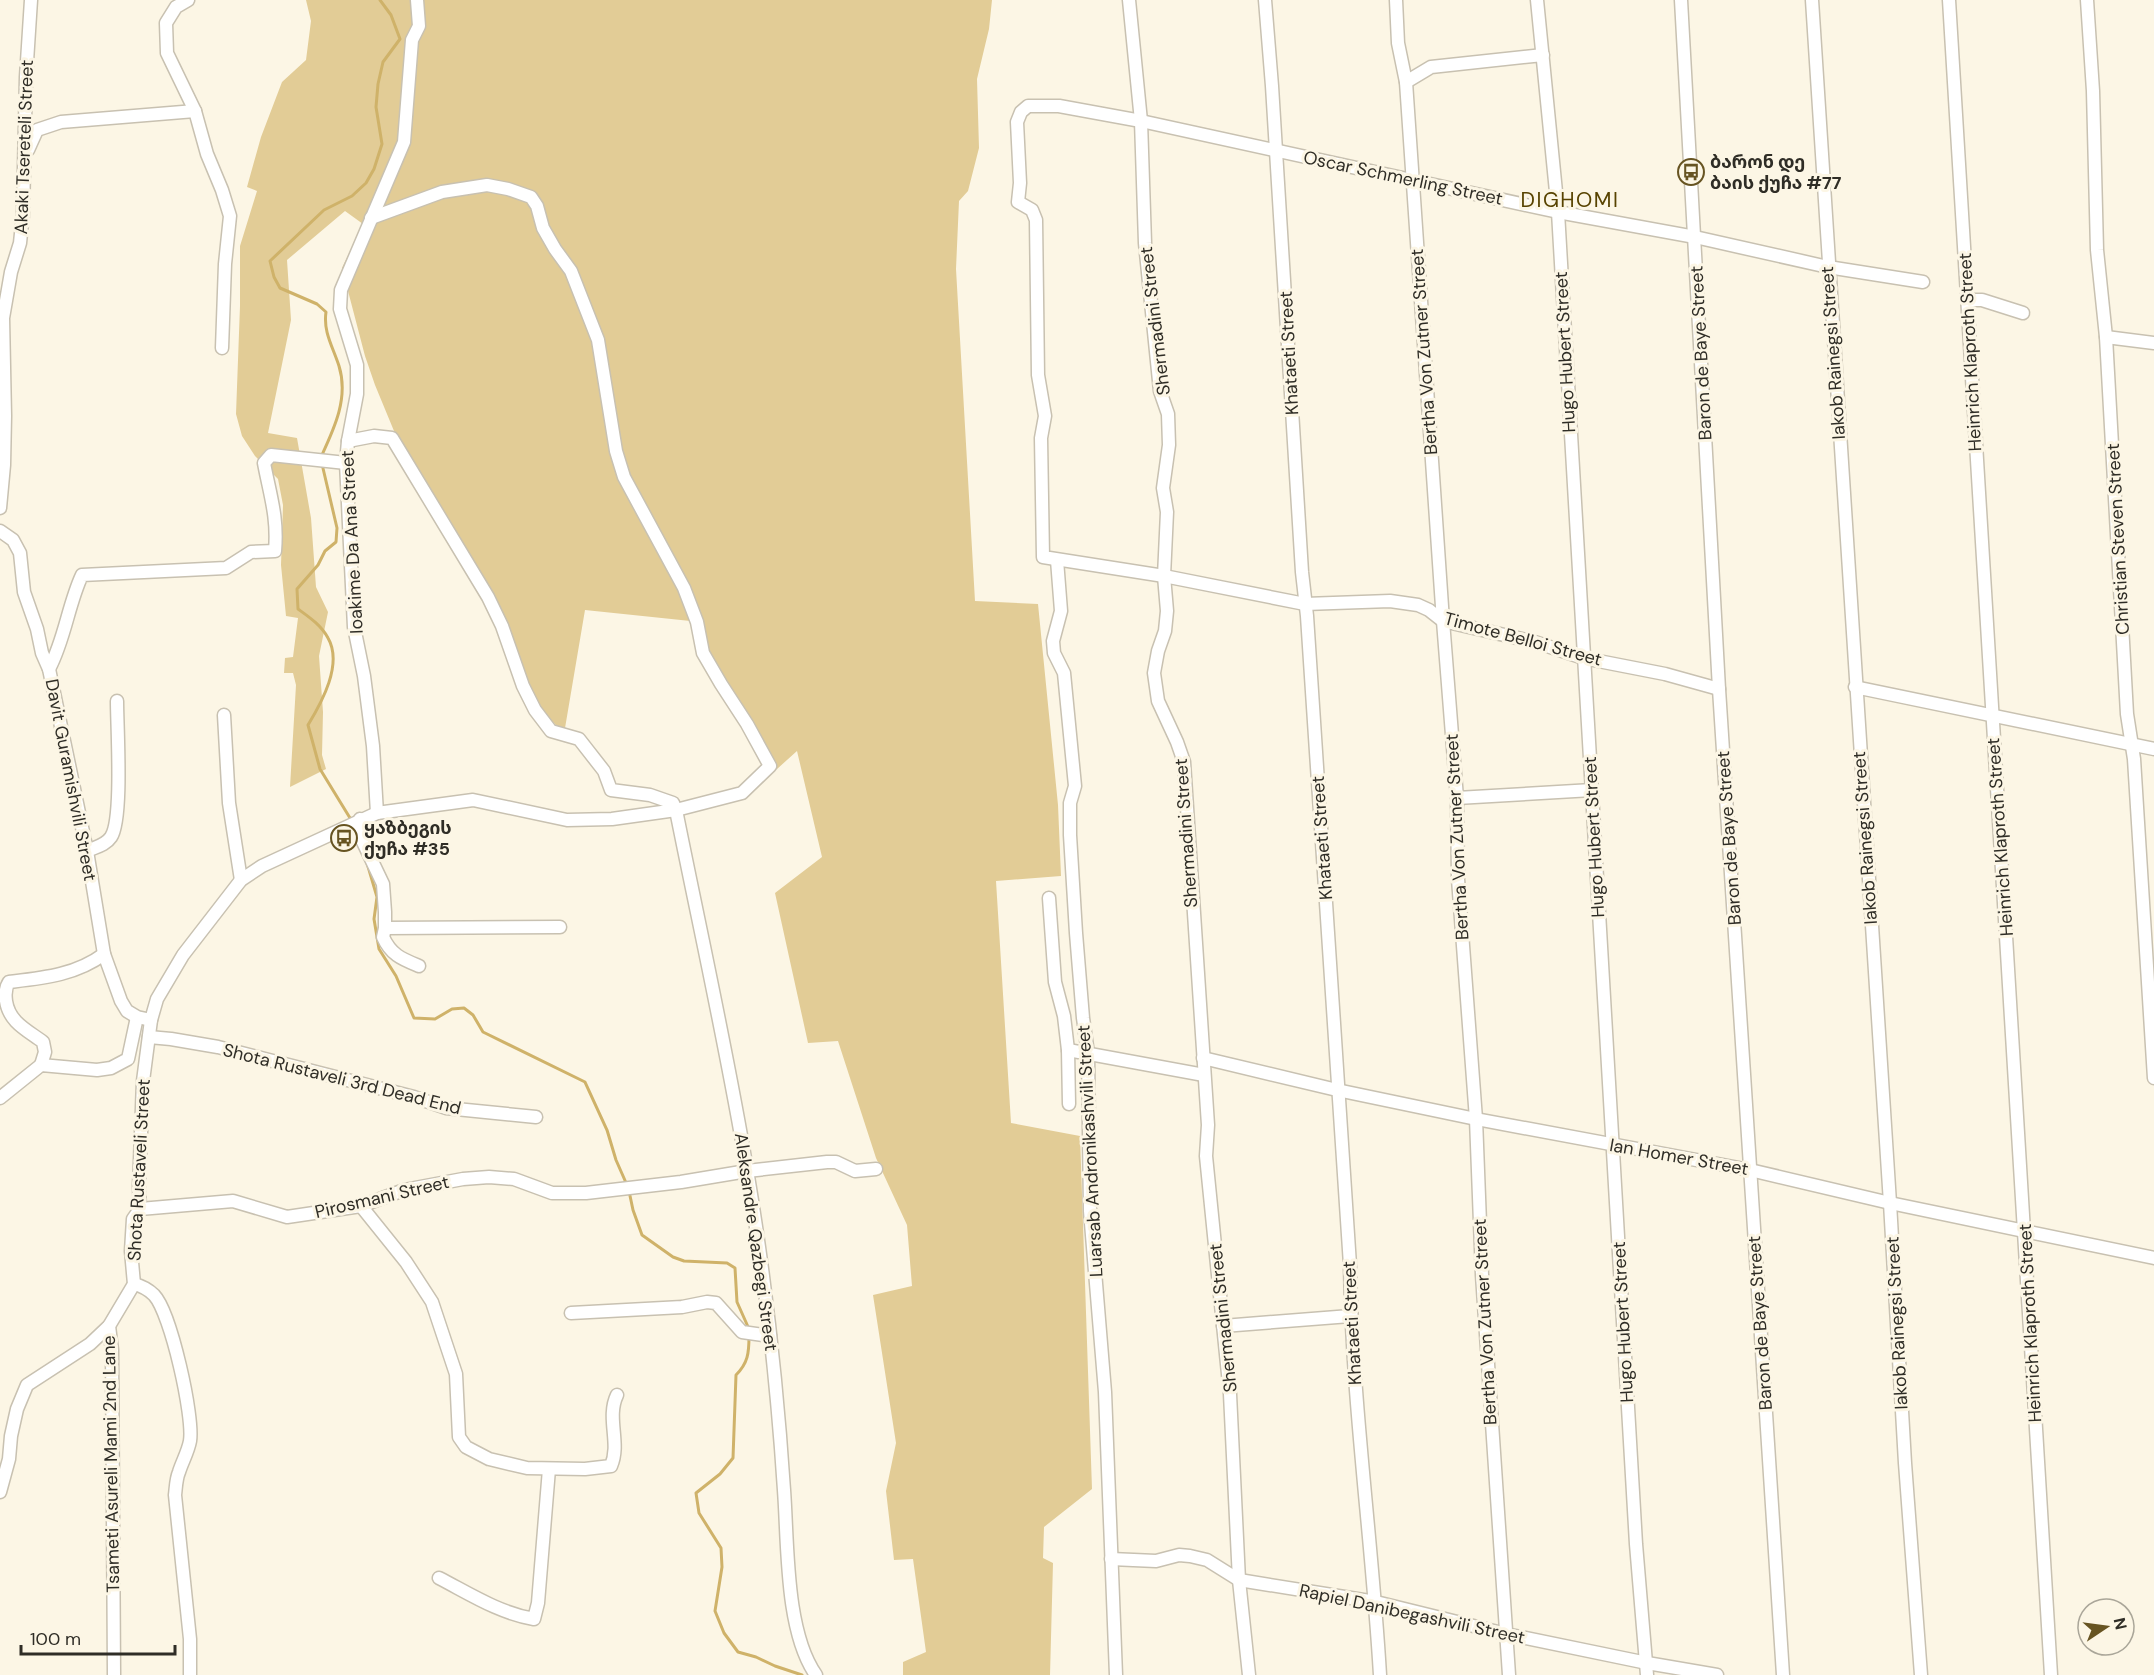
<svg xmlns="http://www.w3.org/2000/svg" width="2154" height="1675" font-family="'DM Sans','Noto Sans Georgian',sans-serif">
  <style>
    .green { fill: #e2cc96 }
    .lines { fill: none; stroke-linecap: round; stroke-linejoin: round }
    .stream { stroke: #cfb269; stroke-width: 3 }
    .minor-casing { stroke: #c8c1b1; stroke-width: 15 }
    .minor { stroke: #fff; stroke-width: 12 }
    .labels { text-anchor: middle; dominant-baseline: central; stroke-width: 6; stroke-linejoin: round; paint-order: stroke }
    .street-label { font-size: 18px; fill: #2f2d26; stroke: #fcf6e5 }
    .poi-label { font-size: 18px; font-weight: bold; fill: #2f2d26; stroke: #fcf6e5; text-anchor: start }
    .quarter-label { font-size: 21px; letter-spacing: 1.5px; fill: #584301; stroke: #fcf6e5 }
  </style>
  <rect width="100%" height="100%" fill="#fcf6e5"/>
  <path class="green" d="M306,0H992L989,29L977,79L979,148L968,191L959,201L956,269L975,601L1038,604L1058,805L1061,876L996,881L1011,1123L1080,1136L1092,1489L1044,1527L1043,1558L1053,1563L1050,1675H903V1662L926,1652L913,1559L894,1560L886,1491L896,1443L873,1295L912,1286L907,1225L876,1158L838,1041L808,1043L775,893L822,857L797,751L777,769L712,661L700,622L585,610L564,734L531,698L447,522L394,431L375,385L365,356L342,268L363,224L345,211L287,260L291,320L268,433L297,438L311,518L316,587L328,612L319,656L323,712L322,755L326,769L290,787L296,685L293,673H284L285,658L293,657L298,618L286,616L281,565L283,505L278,479L255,456L242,436L236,414L240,306V246L257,191L247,187L261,137L282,82L306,60L311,21Z"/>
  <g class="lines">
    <g class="stream">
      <path d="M321,457C334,429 349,398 339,366C333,347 323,332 326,312L317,304L280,288L274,277L270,261L324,210L352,196L366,183L374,169L382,144L376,107L378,84L383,62L400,39L391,15L380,0"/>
      <path d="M322,464L337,528L336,542L325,551L318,565L297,589L298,609C309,617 321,625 328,638C343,664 322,702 308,725L320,769L350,818"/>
      <path d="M367,863L377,897L374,919L379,949L396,976L414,1018L435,1019L452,1009L464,1008L473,1015L483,1032L585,1082L607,1130L616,1160L627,1185"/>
      <path d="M629,1191L633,1210L642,1235L673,1257L684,1261L727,1263L735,1268L737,1302L749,1329"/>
      <path d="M749,1336C749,1353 748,1363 736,1375L733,1458L720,1474L696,1493L699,1513L721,1548L722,1567L715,1611L724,1633L738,1652L756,1657L775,1666L802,1675"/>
    </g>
    <defs>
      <g id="minor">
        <path d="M188,0L176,7L166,23L167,53L195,111L207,154L222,190L230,216L225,264L222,348"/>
        <path d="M1129,0L1141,121L1145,243L1160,391L1168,414L1169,445L1163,488L1167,512L1164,576L1167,611L1165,631L1158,651L1154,673L1158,701L1177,742L1184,762L1208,1125L1206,1156L1230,1394L1239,1580L1249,1675"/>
        <path d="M1265,0L1272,86L1302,572L1307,616L1350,1265C1352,1402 1372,1538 1380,1675"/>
        <path d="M1396,0L1398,43L1406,82L1443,621L1457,798L1458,879L1476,1119L1482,1275L1509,1675"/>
        <path d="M1537,0L1558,212L1636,1544L1647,1675"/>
        <path d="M1681,0L1719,689L1783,1675"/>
        <path d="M1812,0L1890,1203L1905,1463L1921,1675"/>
        <path d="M1949,0L2051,1675"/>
        <path d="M2087,0L2093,91L2097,250L2106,337L2127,714L2134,759L2154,1078"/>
        <path d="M1406,82L1431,67L1543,55"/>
        <path d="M28,150L37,130L61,122L195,111"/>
        <path d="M1967,300H1982L2023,313"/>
        <path d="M2106,337L2154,343"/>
        <path d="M348,441L374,436L392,438L488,597L502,626L523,686L535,710L551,731L579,739L604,771L611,790L650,795L673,803L676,810C700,930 727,1050 747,1170C765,1276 777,1383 784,1490C788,1543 785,1631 816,1675"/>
        <path d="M0,508L4,465L5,416L3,318L11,272L20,243L23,214L26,77L31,0"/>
        <path d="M0,531L13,540L20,553L24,592L37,629L42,653L49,669L87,851L104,954L121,1001L127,1011L137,1017L151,1020"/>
        <path d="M1057,560L1061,611L1053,641L1054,653L1064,673L1075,786L1070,803V835L1076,933L1083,1018L1088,1053L1090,1211L1105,1392L1116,1675"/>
        <path d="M49,669C65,639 68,605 82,575L226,568L251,552L275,551C278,517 270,495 264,463L271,455L346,463"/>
        <path d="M1855,687L2154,749"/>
        <path d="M1719,689L1665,674L1583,658L1535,642L1443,621L1429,610L1418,605L1390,601L1305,604L1164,576L1043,557L1041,438L1045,416L1038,375L1036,220L1032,210L1018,202L1020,183L1017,122L1021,112L1028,106H1059L1141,121L1558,212L1695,237L1828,267L1923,282"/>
        <path d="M224,715L229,803L241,880"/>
        <path d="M1457,798L1592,790"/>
        <path d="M377,813L373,746L364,676L354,627L346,463L348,441L357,394V365L340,309L341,290L404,142L412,40L419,26L417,0"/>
        <path d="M360,819L362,840L383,884L385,912V928L383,937C391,955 402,959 419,966"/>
        <path d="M87,851C95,847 105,846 111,837C123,819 117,728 117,701"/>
        <path d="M1049,898L1055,982L1064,1016L1068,1050L1069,1104"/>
        <path d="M385,928L560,927"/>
        <path d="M149,1037L171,1039L218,1047L414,1097L446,1108L536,1117"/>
        <path d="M1068,1050L1204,1075"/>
        <path d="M1203,1058L1337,1090L1476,1119L1750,1170L1890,1203L2154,1258"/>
        <path d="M41,1065L45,1052L43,1042C27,1030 9,1022 6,1001C5,994 5,988 9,982C43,978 76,975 104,954"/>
        <path d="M0,1098L41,1065L97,1070L111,1068L128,1059L137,1017"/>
        <path d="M361,1206L406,1262L432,1302L456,1374L459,1437L466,1447L489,1459L527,1468L585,1469L611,1466C621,1443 606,1418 617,1395"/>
        <path d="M140,1209L233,1201L287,1217L361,1206L404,1190L463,1179L489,1177L514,1179L552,1193H586L681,1182L747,1171L827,1162H836L855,1171L876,1169"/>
        <path d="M134,1284C142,1286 148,1289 154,1295C171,1313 194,1417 190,1441C188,1452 182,1462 179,1472C176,1479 176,1487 175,1495L190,1639V1675"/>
        <path d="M571,1313L682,1307L707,1302L716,1303L742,1332L770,1336"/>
        <path d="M109,1326L112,1350L114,1675"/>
        <path d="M1223,1326L1350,1316"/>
        <path d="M0,1492L9,1459L11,1436L17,1409L27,1385L90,1344L109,1326L134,1284L131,1251L133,1219L140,1209L139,1186L143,1081L151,1020L157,999L183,955L241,880L262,866L377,813L473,800L567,820L612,819L676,810L742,793L770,766L747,724L721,684L703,653L697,622L684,588L624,477L616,451L598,340L571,271L555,249L543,228L537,206L531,197L508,189L487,185L442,192L371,218"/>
        <path d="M1111,1559L1156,1561L1179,1555L1190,1556L1207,1560L1239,1580L1376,1602L1506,1634L1647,1663L1717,1675"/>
        <path d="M439,1578C470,1594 499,1613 534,1619L538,1603L549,1469"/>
      </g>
    </defs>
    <use href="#minor" class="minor-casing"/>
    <use href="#minor" class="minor"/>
  </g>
  <defs>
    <symbol id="bus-ring" viewBox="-11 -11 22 22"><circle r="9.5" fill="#fcf6e5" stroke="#675422" stroke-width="1.5"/><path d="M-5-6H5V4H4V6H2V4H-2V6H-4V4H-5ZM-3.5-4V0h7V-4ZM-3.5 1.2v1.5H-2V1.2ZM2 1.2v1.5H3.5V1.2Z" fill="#675422"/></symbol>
  </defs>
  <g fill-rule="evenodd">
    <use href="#bus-ring" x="1676" y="157" width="30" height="30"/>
    <use href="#bus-ring" x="329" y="823" width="30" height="30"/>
  </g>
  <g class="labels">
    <g class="street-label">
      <text transform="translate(24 147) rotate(-88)">Akaki Tsereteli Street</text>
      <text transform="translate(1403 178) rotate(12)">Oscar Schmerling Street</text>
      <text transform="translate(1155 321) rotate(-97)">Shermadini Street</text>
      <text transform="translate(1424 352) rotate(-94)">Bertha Von Zutner Street</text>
      <text transform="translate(1565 352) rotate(-93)">Hugo Hubert Street</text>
      <text transform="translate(1970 352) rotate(-93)">Heinrich Klaproth Street</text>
      <text transform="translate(1289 353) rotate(-93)">Khataeti Street</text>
      <text transform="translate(1701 353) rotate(-93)">Baron de Baye Street</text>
      <text transform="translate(1833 353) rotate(-94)">Iakob Rainegsi Street</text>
      <text transform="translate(2118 539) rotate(-93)">Christian Steven Street</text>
      <text transform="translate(352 542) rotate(-93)">Ioakime Da Ana Street</text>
      <text transform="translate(1523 639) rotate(15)">Timote Belloi Street</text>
      <text transform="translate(71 780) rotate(79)">Davit Guramishvili Street</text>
      <text transform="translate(1186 833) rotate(-94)">Shermadini Street</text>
      <text transform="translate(1457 837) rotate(-93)">Bertha Von Zutner Street</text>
      <text transform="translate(1594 837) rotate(-93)">Hugo Hubert Street</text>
      <text transform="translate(2000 837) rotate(-94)">Heinrich Klaproth Street</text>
      <text transform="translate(1322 838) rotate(-94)">Khataeti Street</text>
      <text transform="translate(1729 838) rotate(-94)">Baron de Baye Street</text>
      <text transform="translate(1865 838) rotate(-94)">Iakob Rainegsi Street</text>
      <text transform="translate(342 1079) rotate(14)">Shota Rustaveli 3rd Dead End</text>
      <text transform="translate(1090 1151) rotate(-93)">Luarsab Andronikashvili Street</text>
      <text transform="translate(1679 1157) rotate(10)">Ian Homer Street</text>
      <text transform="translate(139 1170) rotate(-87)">Shota Rustaveli Street</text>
      <text transform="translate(382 1197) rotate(-13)">Pirosmani Street</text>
      <text transform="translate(756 1242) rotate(82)">Aleksandre Qazbegi Street</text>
      <text transform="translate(1223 1318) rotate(-96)">Shermadini Street</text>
      <text transform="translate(1485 1322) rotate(-93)">Bertha Von Zutner Street</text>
      <text transform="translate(1623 1322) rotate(-93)">Hugo Hubert Street</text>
      <text transform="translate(1352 1323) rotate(-93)">Khataeti Street</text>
      <text transform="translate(1760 1323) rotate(-94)">Baron de Baye Street</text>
      <text transform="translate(1897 1323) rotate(-93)">Iakob Rainegsi Street</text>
      <text transform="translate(2030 1323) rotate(-93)">Heinrich Klaproth Street</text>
      <text transform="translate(111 1464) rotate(-91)">Tsameti Asureli Mami 2nd Lane</text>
      <text transform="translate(1412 1614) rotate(12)">Rapiel Danibegashvili Street</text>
    </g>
    <g class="poi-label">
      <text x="1710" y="162">ბარონ დე<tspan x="1710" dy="21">ბაის ქუჩა #77</tspan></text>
      <text x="364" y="828">ყაზბეგის<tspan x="364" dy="21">ქუჩა #35</tspan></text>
    </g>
    <g class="quarter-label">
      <text x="1570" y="200">DIGHOMI</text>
    </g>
  </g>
  <g transform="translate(2106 1627) rotate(77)"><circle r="28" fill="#fcf6e5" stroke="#aaa699" stroke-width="1.5"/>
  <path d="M0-4.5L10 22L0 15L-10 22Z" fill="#675422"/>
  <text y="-9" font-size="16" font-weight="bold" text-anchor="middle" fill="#2f2d26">N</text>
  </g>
  <path d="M21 1645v9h154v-9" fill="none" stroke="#2f2d26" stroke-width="3"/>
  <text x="30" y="1645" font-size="18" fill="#2f2d26" stroke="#fcf6e5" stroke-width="4.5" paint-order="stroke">100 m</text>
</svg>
